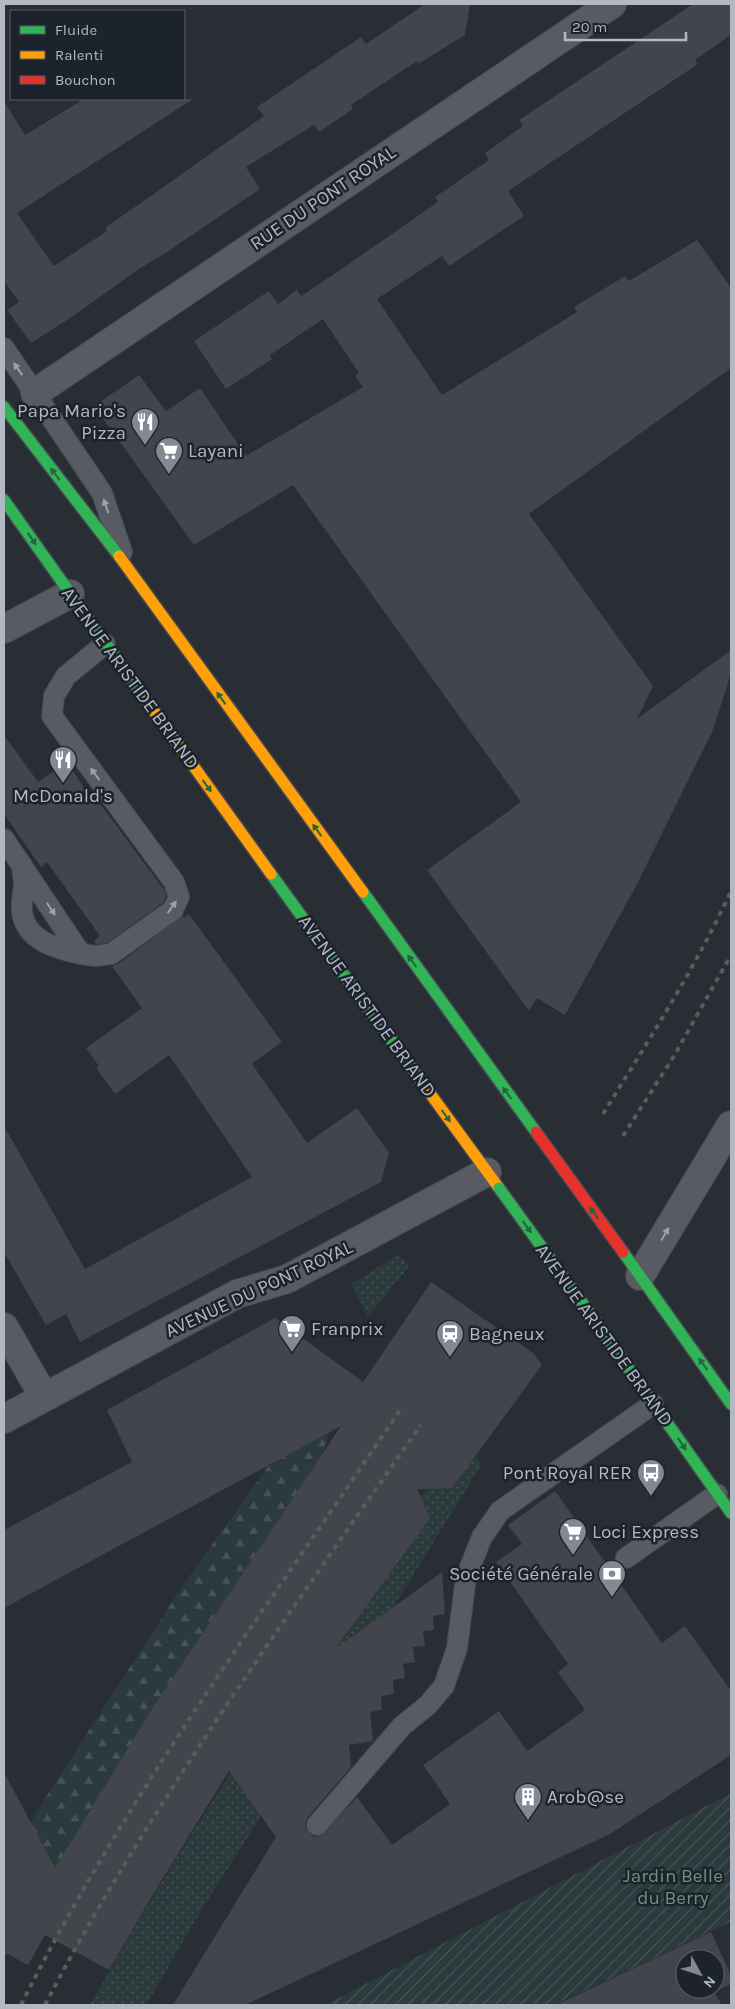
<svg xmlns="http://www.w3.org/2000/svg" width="735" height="2009" font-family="Karla,sans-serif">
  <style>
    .grass { fill: url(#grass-dots) }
    .forest { fill: url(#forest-firs) }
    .garden { fill: url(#garden-furrows) }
    .building { fill: #42454b; fill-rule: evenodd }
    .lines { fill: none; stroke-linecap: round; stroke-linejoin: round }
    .lane-casing { stroke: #46494f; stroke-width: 22 }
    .street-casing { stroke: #46494f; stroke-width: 30 }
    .fast-casing { stroke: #464951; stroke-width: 14 }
    .slow-casing { stroke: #464951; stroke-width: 14 }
    .lane { stroke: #585b62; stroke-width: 20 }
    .street { stroke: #585b62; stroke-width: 28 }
    .fast { stroke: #30b455; stroke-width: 11 }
    .slow { stroke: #ff9f0a; stroke-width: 11 }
    .rail { stroke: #585b60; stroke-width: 4; stroke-dasharray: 5 5; stroke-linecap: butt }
    .fast-bridge-casing { stroke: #464951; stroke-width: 14; stroke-linecap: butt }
    .jam-bridge-casing { stroke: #464951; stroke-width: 14; stroke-linecap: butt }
    .fast-bridge { stroke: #30b455; stroke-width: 11 }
    .jam-bridge { stroke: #e5322d; stroke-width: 11 }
    .oneway { fill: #9ca2ac }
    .oneway2 { fill: #26643f }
    .labels { text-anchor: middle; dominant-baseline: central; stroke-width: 5; stroke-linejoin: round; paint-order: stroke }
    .street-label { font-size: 19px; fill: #b3b9c4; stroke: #1d232d }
    .poi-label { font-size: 19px; fill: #b3b9c4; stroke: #1d232d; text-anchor: start }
    .park-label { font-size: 19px; fill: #6d9278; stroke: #1d232d }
  </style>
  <defs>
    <pattern id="grass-dots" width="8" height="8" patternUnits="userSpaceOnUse" patternTransform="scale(1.25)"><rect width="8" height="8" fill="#2b3a3c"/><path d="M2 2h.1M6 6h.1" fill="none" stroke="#475457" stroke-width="1.8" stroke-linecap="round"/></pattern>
    <pattern id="forest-firs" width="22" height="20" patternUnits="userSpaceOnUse" patternTransform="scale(1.25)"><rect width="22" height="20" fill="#2b3a3c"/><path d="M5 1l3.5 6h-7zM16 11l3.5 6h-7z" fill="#475457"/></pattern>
    <pattern id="garden-furrows" width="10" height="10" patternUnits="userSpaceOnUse" patternTransform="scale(1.25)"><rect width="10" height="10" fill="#2b3a3c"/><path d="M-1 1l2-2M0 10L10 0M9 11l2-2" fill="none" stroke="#475457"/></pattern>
  </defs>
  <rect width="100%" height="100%" fill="#292d34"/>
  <g class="grass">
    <path d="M398,1255L410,1265L368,1317L351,1284Z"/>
    <path d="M475,1456L482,1464L351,1675L205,1904L146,2005H90C191,1824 306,1656 428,1488H452Z"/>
  </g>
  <path class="forest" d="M340,1366L360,1379L329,1433L320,1461C207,1622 100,1786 4,1958V1871L11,1855L51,1789L183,1585Z"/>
  <path class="garden" d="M731,1793V1922L554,2005H325Z"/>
  <g class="building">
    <path d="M425,4H470L465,35L418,64L417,61L351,105L353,109L319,132L314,125L246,167L260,189L164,254L139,269L72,317L31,343L7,310L19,302L4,281V101L25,135L84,99H193L17,213L54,266L107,231L105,228L264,116L257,107L361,37L366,44Z"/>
    <path d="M693,4H731V35L695,60L698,64L508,191L524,216L449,266L442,256L377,299L442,395L577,312L574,307L625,276L629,281L697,240L731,288V368L529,514L653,686L637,719L731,650V673L713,730L635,888L565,1015L537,998L529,1011L427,870L521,802L293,485L194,545L94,406L139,375L166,411L200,388L246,456L363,387L355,376L359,373L323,319L270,355L272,359L226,389L194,341L269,291L278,304L297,290L301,296L340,270L438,202L435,197L489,160L485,153L523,126L519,120Z"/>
    <path d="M4,735L38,782L67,762L89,795L92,793L165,891L166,896L164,902L107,943L96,944L94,941L100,936L47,862L41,867L4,814Z"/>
    <path d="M189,914L282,1042L252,1064L307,1143L357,1108L389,1153L381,1182L80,1342L66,1314L46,1325L4,1252V1126L85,1269L252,1177L169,1055L115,1094L96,1068L99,1066L86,1048L142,1008L112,966L118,964L183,916L184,918Z"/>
    <path d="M431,1282L533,1353L542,1365L452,1488L417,1489L430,1518L335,1649L442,1572L445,1614L433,1616L434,1630L423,1631L425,1646L413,1647L415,1662L403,1664L405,1678L393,1680L394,1694L381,1696L382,1710L370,1712L373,1741L349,1745L351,1767L308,1817L305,1823L306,1829L314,1837L321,1836L357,1797L392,1845L450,1804L423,1765L499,1711L527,1751L585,1710L558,1672L568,1664L496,1562L522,1544L508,1525L555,1491L662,1643L685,1626L731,1691V1755L610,1834L245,2005H173L276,1837L229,1771L152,1896L109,1970L45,1935L28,1965L4,1952V1772L55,1868L150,1712L341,1426L4,1608V1530L132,1462L107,1410L275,1318L363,1382Z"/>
    <path d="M711,1932L731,1975V1984L714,1992L722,2005H556ZM685,1959H715V1989H685Z"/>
  </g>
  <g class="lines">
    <defs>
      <g id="lane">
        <path d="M4,348L102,493L122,552"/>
        <path d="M4,839L81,954L95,956L111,954L173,910L179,897L174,882L52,716L54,696L66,676L105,644"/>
        <path d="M22,865C22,871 24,878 24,884C23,893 21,903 22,912C26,941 57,949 81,954"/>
        <path d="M626,1558L717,1494"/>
        <path d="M317,1825L402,1726L428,1705L444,1686L457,1648L466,1577L482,1537L500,1511L653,1404"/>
      </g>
      <g id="street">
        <path d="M35,393L612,4"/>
        <path d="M4,629L70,594"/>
        <path d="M640,1276L731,1125"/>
        <path d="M4,1327L44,1397"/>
        <path d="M4,1419L237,1294L287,1279L487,1172"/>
      </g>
      <g id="fast">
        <path d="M4,407L119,556"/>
        <path d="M4,500L141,693"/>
        <path d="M271,874L421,1081"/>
        <path d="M363,892L536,1132"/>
        <path d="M623,1252L731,1404"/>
        <path d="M583,1304L731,1513"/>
      </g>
      <g id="slow">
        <path d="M119,556L363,892"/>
        <path d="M141,693L271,874"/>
        <path d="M421,1081L499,1188"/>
      </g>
    </defs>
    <use href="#lane" class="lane-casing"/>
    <use href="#street" class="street-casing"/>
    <use href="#fast" class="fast-casing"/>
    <use href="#slow" class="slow-casing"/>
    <use href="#lane" class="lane"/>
    <use href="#street" class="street"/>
    <use href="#fast" class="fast"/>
    <use href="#slow" class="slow"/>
    <g class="rail">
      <path d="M603,1114C648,1041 695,969 731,891"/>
      <path d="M623,1136L674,1056L731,955"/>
      <path d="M21,2005C126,1795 269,1605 400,1410"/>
      <path d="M45,2005C92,1914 146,1828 202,1742C273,1635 347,1530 421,1425"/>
    </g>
    <defs>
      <path id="fast-bridge" d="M499,1188L583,1304"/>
      <path id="jam-bridge" d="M536,1132L623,1252"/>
    </defs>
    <use href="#fast-bridge" class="fast-bridge-casing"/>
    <use href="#jam-bridge" class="jam-bridge-casing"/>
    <use href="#fast-bridge" class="fast-bridge"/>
    <use href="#jam-bridge" class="jam-bridge"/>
  </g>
  <defs><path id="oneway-solid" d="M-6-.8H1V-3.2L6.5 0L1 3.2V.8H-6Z" transform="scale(1.25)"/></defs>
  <g class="oneway">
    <use href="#oneway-solid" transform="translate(18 369) rotate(-125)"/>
    <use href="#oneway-solid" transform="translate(106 506) rotate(-109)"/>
    <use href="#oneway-solid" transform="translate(95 774) rotate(-126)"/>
    <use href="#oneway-solid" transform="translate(172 907) rotate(-55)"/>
    <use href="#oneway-solid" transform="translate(51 909) rotate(56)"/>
    <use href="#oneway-solid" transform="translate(665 1234) rotate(-59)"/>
  </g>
  <g class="oneway2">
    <use href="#oneway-solid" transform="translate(55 474) rotate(-127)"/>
    <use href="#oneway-solid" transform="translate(32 539) rotate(55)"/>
    <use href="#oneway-solid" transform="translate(221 698) rotate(-126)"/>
    <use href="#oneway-solid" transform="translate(207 786) rotate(54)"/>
    <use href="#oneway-solid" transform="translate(317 830) rotate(-126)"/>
    <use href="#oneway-solid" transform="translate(412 961) rotate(-126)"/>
    <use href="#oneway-solid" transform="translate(507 1093) rotate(-126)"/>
    <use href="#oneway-solid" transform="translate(446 1116) rotate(54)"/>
    <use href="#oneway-solid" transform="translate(594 1213) rotate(-126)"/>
    <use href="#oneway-solid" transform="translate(527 1227) rotate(54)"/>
    <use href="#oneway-solid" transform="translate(703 1364) rotate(-126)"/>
    <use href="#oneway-solid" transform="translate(682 1444) rotate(55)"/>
  </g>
  <defs>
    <symbol id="restaurant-pin" viewBox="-11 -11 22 30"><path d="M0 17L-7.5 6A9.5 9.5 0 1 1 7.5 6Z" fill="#838892" stroke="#1d232d"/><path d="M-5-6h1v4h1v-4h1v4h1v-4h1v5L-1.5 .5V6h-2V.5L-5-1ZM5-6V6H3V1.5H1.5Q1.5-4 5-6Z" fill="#fff"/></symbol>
    <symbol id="supermarket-pin" viewBox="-11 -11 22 30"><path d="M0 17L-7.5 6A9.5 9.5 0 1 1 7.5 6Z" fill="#838892" stroke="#1d232d"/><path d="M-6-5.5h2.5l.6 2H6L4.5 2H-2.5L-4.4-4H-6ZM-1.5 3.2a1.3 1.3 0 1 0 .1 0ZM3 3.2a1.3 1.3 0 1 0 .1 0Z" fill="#fff"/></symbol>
    <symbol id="station-pin" viewBox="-11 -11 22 30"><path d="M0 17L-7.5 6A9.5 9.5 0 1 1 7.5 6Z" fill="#838892" stroke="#1d232d"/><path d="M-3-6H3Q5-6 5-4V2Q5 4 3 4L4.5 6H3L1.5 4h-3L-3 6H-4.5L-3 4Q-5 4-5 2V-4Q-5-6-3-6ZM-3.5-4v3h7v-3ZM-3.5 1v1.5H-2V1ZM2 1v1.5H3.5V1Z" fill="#fff"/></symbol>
    <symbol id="bus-pin" viewBox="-11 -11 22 30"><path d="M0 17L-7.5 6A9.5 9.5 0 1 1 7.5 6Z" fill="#838892" stroke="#1d232d"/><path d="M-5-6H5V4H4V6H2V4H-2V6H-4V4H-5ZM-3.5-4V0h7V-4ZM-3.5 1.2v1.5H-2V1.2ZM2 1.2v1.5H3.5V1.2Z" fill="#fff"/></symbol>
    <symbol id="bank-pin" viewBox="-11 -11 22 30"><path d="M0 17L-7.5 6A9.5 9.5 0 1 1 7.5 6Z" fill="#838892" stroke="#1d232d"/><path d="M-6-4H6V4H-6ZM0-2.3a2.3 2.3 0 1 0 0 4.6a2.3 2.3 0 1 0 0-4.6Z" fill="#fff"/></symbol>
    <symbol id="building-pin" viewBox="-11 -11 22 30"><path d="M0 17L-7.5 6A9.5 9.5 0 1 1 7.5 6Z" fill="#838892" stroke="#1d232d"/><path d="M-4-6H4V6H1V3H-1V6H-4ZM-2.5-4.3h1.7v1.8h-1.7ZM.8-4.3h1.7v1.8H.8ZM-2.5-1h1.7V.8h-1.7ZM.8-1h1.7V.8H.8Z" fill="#fff"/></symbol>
  </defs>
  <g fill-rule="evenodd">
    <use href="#restaurant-pin" x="129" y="406" width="32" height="43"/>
    <use href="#supermarket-pin" x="153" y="435" width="32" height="43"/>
    <use href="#restaurant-pin" x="47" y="744" width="32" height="43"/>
    <use href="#supermarket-pin" x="276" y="1313" width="32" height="43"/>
    <use href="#station-pin" x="434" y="1318" width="32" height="43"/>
    <use href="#bus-pin" x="635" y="1457" width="32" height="43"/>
    <use href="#supermarket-pin" x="557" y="1516" width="32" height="43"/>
    <use href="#bank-pin" x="596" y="1558" width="32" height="43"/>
    <use href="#building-pin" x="512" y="1781" width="32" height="43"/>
  </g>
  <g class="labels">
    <g class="street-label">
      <text transform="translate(323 198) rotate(-34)">RUE DU PONT ROYAL</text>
      <text transform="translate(130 678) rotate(54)">AVENUE ARISTIDE BRIAND</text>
      <text transform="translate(367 1006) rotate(54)">AVENUE ARISTIDE BRIAND</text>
      <text transform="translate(259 1289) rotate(-25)">AVENUE DU PONT ROYAL</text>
      <text transform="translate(604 1335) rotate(54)">AVENUE ARISTIDE BRIAND</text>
    </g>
    <g class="poi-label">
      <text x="126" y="411" text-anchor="end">Papa Mario's<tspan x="126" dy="22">Pizza</tspan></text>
      <text x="188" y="451">Layani</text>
      <text x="63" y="796" text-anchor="middle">McDonald's</text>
      <text x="311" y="1329">Franprix</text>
      <text x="469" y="1334">Bagneux</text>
      <text x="632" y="1473" text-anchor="end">Pont Royal RER</text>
      <text x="592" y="1532">Loci Express</text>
      <text x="593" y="1574" text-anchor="end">Société Générale</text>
      <text x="547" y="1797">Arob@se</text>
    </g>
    <g class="park-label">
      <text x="673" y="1876">Jardin Belle<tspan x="673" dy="22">du Berry</tspan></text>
    </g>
  </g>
  <rect width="735" height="2009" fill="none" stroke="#b3b9c4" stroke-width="10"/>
  <rect x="10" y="10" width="175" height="90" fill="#1d232d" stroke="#595f69"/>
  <rect x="20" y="26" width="25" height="8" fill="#30b455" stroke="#595f69"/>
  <text x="55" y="35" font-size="15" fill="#b3b9c4">Fluide</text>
  <rect x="20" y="51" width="25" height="8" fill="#ff9f0a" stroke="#595f69"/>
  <text x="55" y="60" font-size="15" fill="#b3b9c4">Ralenti</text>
  <rect x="20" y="76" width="25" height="8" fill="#e5322d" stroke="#595f69"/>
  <text x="55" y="85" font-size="15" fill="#b3b9c4">Bouchon</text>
  <g transform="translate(700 1974) rotate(130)"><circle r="24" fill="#1d232d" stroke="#595f69"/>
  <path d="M0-4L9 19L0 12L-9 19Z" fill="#838892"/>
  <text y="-8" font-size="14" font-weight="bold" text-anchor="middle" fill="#b3b9c4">N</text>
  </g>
  <path d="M565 32v8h121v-8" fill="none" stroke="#b3b9c4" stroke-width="2.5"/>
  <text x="572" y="32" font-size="15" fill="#b3b9c4" stroke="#1d232d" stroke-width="4" paint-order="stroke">20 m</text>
</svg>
